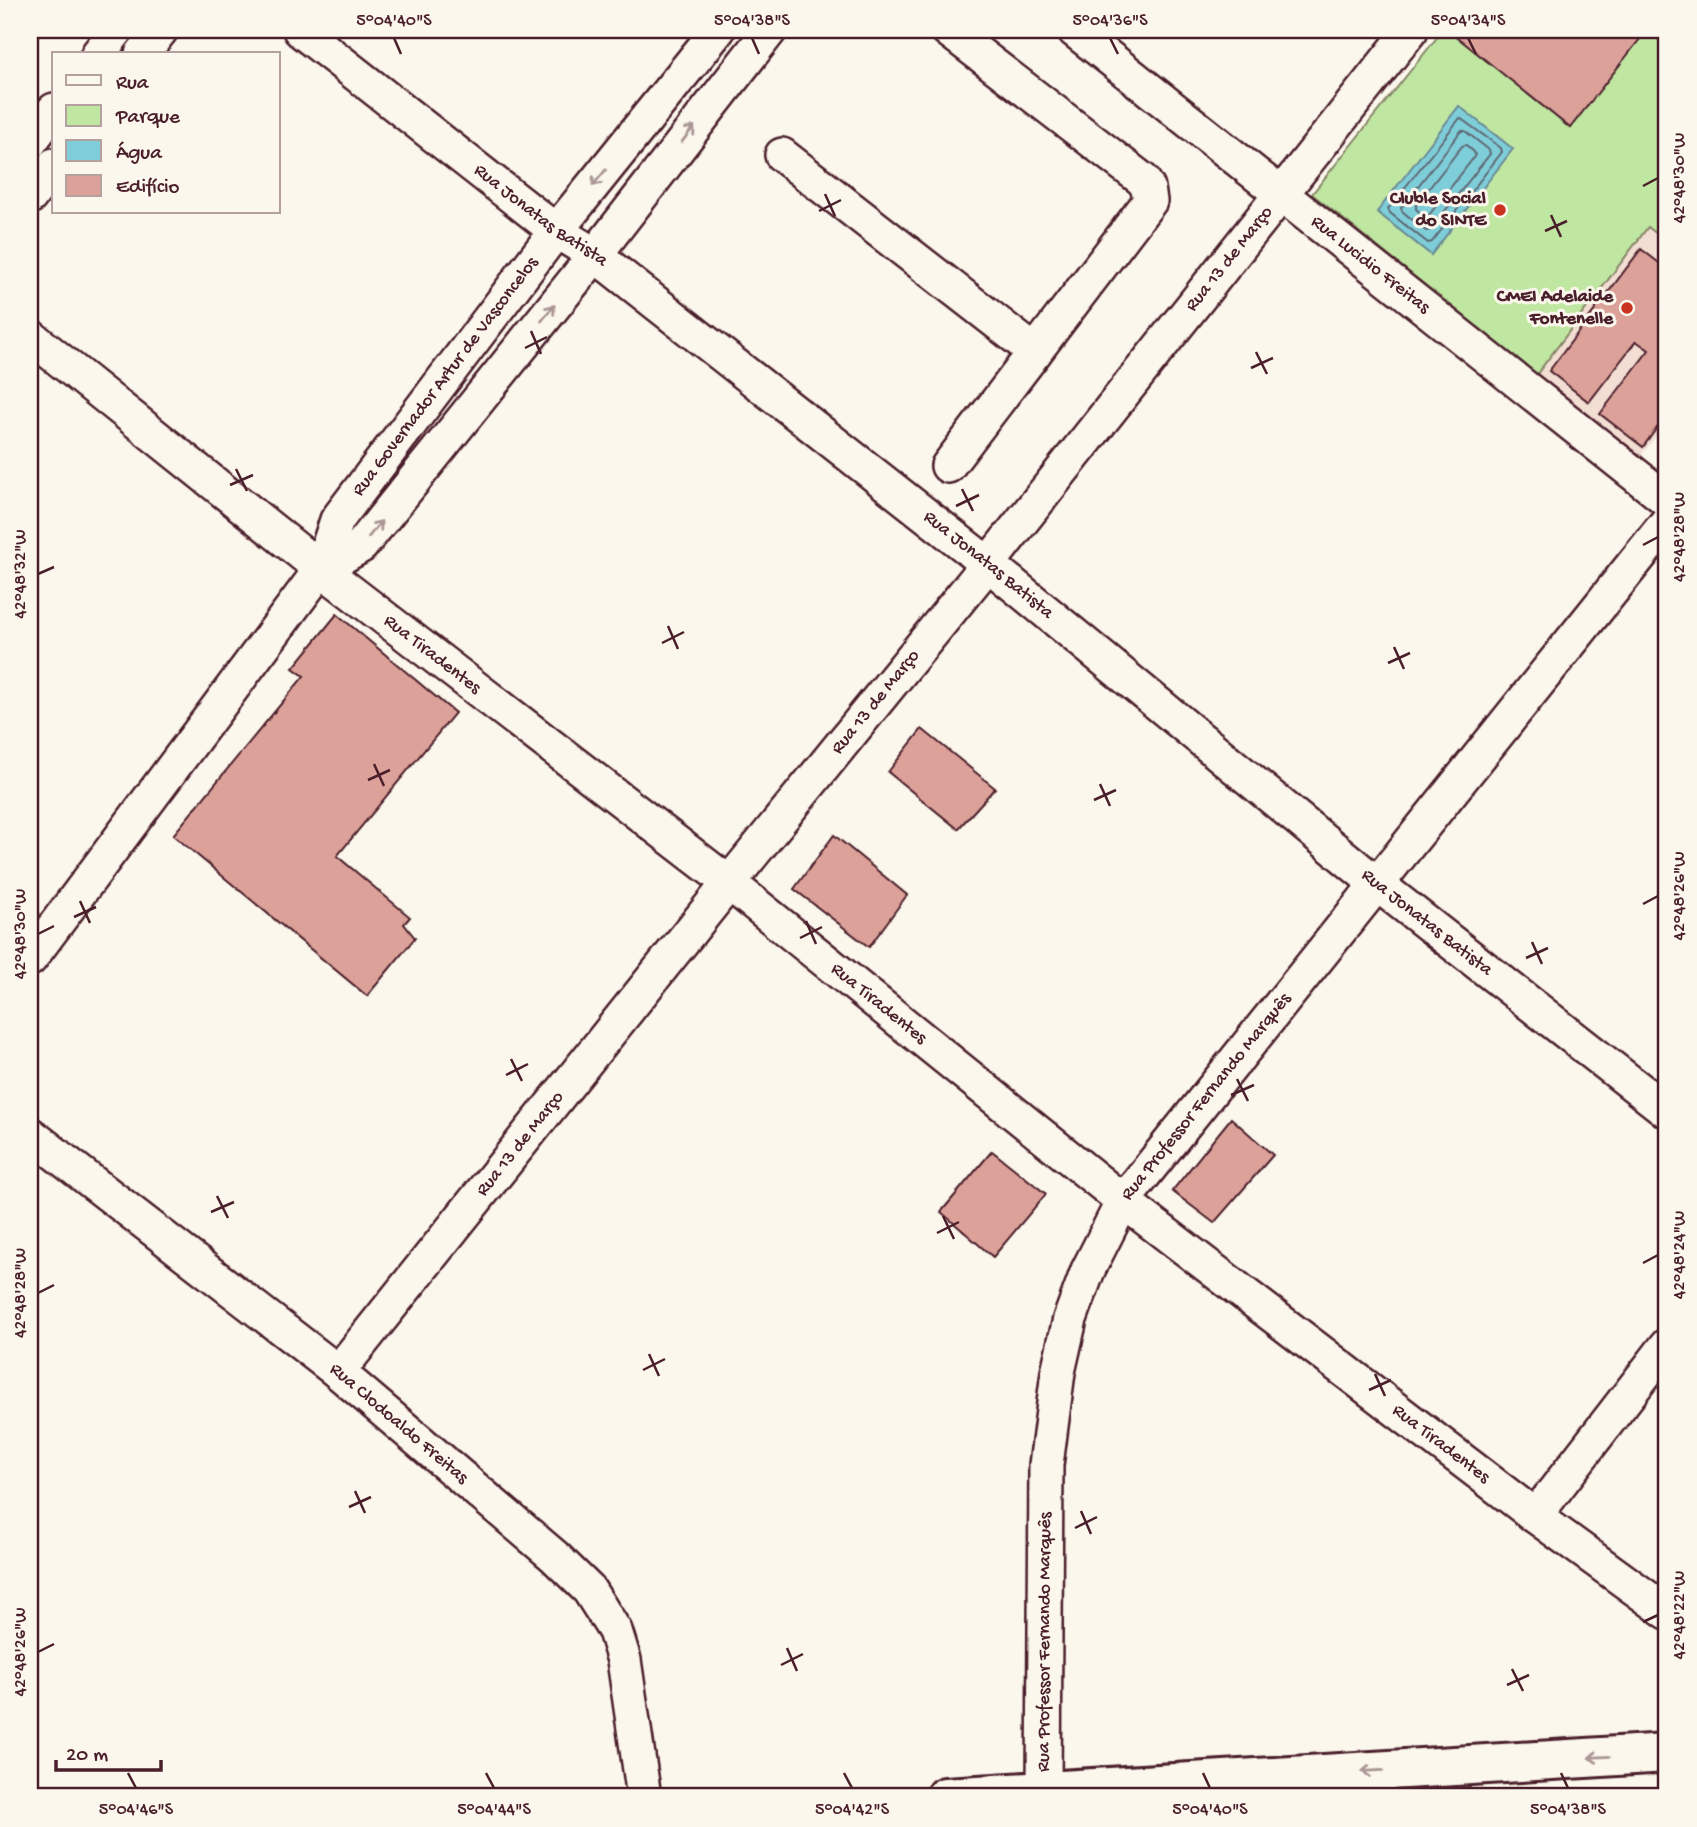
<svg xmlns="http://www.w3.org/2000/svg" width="1697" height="1827" font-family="'Gochi Hand',sans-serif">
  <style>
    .built { fill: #f2ded3 }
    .green { fill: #c0e7a2; stroke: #858366; stroke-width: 2 }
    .water { fill: #7eced9; stroke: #698893; stroke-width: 2 }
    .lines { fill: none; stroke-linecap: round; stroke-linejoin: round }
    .shore { stroke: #5f6571; stroke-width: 2 }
    .building { fill: #dca29a; stroke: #4a1f2b; stroke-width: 2 }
    .street-casing { stroke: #4a1f2b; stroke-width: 38 }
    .secondary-casing { stroke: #4a1f2b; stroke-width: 44 }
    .street { stroke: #fbf7ec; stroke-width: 33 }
    .secondary { stroke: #fbf7ec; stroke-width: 38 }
    .oneway { stroke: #ab9695 }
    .ticks { fill: none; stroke: #4a1f2b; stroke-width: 2.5 }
    .poi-dot { fill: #c8321e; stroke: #fbf7ec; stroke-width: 2.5 }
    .labels { text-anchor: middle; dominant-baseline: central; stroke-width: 6; stroke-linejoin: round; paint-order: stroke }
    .poi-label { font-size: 19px; font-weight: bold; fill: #4a1f2b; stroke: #fbf7ec; text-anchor: end }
    .street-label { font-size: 19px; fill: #4a1f2b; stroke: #fbf7ec }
    .neatline { fill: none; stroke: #4a1f2b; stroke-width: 2.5 }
    .ticks-label { font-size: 18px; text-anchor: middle; fill: #4a1f2b }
  </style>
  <rect width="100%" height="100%" fill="#fbf7ec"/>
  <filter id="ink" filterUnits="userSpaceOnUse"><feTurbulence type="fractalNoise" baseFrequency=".0143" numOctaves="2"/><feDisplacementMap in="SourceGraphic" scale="14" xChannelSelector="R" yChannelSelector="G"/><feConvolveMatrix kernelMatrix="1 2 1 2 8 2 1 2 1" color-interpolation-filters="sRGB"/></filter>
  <g filter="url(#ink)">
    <path class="built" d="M1648,227L1667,242V422L1639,458L1536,375Z"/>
    <path class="green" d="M1443,30H1667V242L1648,227L1536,375L1312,194Z"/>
    <path class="water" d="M1459,106L1513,149L1431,255L1377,212Z"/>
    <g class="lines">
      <g class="shore">
        <path d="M1460,118L1501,148L1502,152L1432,242L1428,243L1390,213L1388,209Z"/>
        <path d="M1461,131H1465L1489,150L1490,154L1430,230L1426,231L1402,211L1401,208Z"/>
        <path d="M1466,145L1474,152L1475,156L1429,215L1424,216L1416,209V205L1462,146Z"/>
      </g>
    </g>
    <g class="building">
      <path d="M1457,30H1647L1570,128L1453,34Z"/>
      <path d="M1647,30H1667V46Z"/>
      <path d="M1641,249L1667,269V303L1661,311L1667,316V414L1643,447L1600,414L1649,350L1636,341L1589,402L1549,371Z"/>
      <path d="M337,614L455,713L337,856L410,917L404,924L415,938L367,996L173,835L304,676L293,668Z"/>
      <path d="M922,729L995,788L958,829L888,772Z"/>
      <path d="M834,835L907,895L869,947L794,889Z"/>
      <path d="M1231,1118L1273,1155L1214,1223L1172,1191Z"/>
      <path d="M992,1151L1046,1194L993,1257L941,1212Z"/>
    </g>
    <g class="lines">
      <defs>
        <g id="street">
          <path id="s1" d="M300,30L556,231L595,255L988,564L1377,884L1667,1111"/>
          <path id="s2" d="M1074,30L1667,500"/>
          <path d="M98,54L117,30"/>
          <path d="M142,54L161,30"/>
          <path d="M30,142L54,110"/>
          <path d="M782,155L1035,352"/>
          <path d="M30,197L54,165"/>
          <path id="s3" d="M30,336L321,569L729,883L1123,1201L1535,1516L1667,1612"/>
          <path d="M948,466L1150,201L1148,188L1143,180L948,30"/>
          <path d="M321,569L361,546L595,255L770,30"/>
          <path id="s4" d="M30,959L321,569L337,520L556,231L718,30"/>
          <path id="s5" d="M30,1134L338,1372L554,1556L589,1590L615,1631L624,1660L644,1797"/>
          <path id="s6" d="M338,1372L729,883L988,564L1411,30"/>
          <path d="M1535,1516L1667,1345"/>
          <path id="s7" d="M1044,1791L1046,1465L1058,1372L1070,1319L1088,1270L1123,1201L1667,522"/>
        </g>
        <path id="secondary" d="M945,1797L1667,1753"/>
      </defs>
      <use href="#street" class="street-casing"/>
      <use href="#secondary" class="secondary-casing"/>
      <use href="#street" class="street"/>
      <use href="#secondary" class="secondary"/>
    </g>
    <defs><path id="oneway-shaft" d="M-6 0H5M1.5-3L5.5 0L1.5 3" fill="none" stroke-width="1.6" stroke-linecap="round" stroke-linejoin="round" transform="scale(1.75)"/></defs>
    <g class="oneway">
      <use href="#oneway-shaft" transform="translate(688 134) rotate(-52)"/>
      <use href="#oneway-shaft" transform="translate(599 178) rotate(129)"/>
      <use href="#oneway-shaft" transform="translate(548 313) rotate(-51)"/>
      <use href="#oneway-shaft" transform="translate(375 529) rotate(-51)"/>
      <use href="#oneway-shaft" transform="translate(1599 1757) rotate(177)"/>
      <use href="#oneway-shaft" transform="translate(1372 1771) rotate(177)"/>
    </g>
  </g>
  <path class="ticks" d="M394,38L401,54M752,38L759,54M1110,38L1118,54M1468,38L1476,54M1643,186L1658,178M825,194L835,216M819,211L841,200M1551,215L1561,237M1545,231L1567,221M531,331L541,354M525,348L547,337M1256,352L1267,374M1251,368L1273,358M236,469L247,491M230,485L253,475M962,489L973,511M956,506L979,495M1643,545L1658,537M38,574L54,567M668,626L678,649M662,643L684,632M1394,647L1404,669M1388,663L1410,653M374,764L384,786M368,780L390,770M1100,784L1110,806M1094,800L1116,790M80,901L90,923M1643,904L1658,896M74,917L96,907M806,921L816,944M38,934L54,926M800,938L822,927M1532,942L1542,964M1526,958L1548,948M511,1059L522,1081M506,1075L528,1064M1237,1079L1248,1101M1231,1095L1254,1085M217,1196L228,1218M211,1212L234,1202M943,1216L954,1239M937,1233L959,1222M1643,1263L1658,1255M38,1293L54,1285M649,1354L659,1376M643,1370L665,1359M1375,1374L1385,1396M1369,1390L1391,1380M355,1491L365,1513M349,1507L371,1497M1081,1511L1091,1534M1075,1528L1097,1517M1643,1622L1658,1615M787,1648L797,1671M38,1652L54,1644M781,1665L803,1654M1512,1669L1523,1691M1507,1685L1529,1675M128,1773L136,1788M486,1773L494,1788M844,1773L852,1788M1203,1773L1210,1788M1561,1773L1568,1788"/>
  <g class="poi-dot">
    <circle cx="1500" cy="210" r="7"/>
    <circle cx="1627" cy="308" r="7"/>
  </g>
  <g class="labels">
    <g class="poi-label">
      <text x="1486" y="199">Cluble Social<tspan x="1486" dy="22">do SINTE</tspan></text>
      <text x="1613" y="297">CMEI Adelaide<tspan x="1613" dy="22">Fontenelle</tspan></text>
    </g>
    <g class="street-label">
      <text stroke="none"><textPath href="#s1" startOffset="304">Rua Jonatas Batista</textPath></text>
      <text stroke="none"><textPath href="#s6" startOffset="1426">Rua 13 de Março</textPath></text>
      <text stroke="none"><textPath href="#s2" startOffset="378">Rua Lucidio Freitas</textPath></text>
      <text stroke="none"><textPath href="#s4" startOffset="718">Rua Governador Artur de Vasconcelos</textPath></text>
      <text stroke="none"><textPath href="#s1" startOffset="872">Rua Jonatas Batista</textPath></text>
      <text stroke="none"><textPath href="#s3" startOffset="513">Rua Tiradentes</textPath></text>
      <text stroke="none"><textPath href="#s6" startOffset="859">Rua 13 de Março</textPath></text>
      <text stroke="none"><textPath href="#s1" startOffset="1438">Rua Jonatas Batista</textPath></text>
      <text stroke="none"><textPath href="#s3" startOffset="1080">Rua Tiradentes</textPath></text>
      <text stroke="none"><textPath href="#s7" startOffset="737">Rua Professor Fernando Marquês</textPath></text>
      <text stroke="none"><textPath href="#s6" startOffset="292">Rua 13 de Março</textPath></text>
      <text stroke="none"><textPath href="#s5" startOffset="469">Rua Clodoaldo Freitas</textPath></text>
      <text stroke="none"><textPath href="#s3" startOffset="1794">Rua Tiradentes</textPath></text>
      <text stroke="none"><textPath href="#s7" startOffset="149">Rua Professor Fernando Marquês</textPath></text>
    </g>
  </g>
  <rect width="1697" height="1827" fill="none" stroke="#fbf7ec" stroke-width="77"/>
  <rect x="52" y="52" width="228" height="161" fill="#fbf7ec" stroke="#b4a19f" stroke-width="2"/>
  <rect x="66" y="75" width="35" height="10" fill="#fbf7ec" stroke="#b4a19f" stroke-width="2"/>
  <text x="116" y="88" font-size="21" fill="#4a1f2b">Rua</text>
  <rect x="66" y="105" width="35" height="21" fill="#c0e7a2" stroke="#b4a19f" stroke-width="2"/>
  <text x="116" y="122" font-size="21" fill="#4a1f2b">Parque</text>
  <rect x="66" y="140" width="35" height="21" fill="#7eced9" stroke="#b4a19f" stroke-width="2"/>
  <text x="116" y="158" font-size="21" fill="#4a1f2b">Água</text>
  <rect x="66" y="175" width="35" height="21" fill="#dca29a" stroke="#b4a19f" stroke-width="2"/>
  <text x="116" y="192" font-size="21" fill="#4a1f2b">Edifício</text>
  <path d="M56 1760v10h105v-10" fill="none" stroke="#4a1f2b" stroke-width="3.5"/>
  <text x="66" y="1760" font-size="21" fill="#4a1f2b" stroke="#fbf7ec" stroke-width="5" paint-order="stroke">20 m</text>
  <rect x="38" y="38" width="1620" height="1750" class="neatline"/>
  <g class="ticks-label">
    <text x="394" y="25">5°04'40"S</text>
    <text x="752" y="25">5°04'38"S</text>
    <text x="1110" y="25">5°04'36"S</text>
    <text x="1468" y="25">5°04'34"S</text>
    <text transform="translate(1678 178) rotate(-90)" y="6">42°48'30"W</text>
    <text transform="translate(1678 537) rotate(-90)" y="6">42°48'28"W</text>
    <text transform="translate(19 574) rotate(-90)" y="6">42°48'32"W</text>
    <text transform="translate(1678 896) rotate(-90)" y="6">42°48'26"W</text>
    <text transform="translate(19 934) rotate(-90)" y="6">42°48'30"W</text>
    <text transform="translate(1678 1255) rotate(-90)" y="6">42°48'24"W</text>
    <text transform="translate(19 1293) rotate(-90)" y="6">42°48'28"W</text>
    <text transform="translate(1678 1615) rotate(-90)" y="6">42°48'22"W</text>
    <text transform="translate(19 1652) rotate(-90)" y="6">42°48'26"W</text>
    <text x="136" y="1814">5°04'46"S</text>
    <text x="494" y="1814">5°04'44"S</text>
    <text x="852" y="1814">5°04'42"S</text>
    <text x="1210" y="1814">5°04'40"S</text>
    <text x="1568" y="1814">5°04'38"S</text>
  </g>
</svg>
